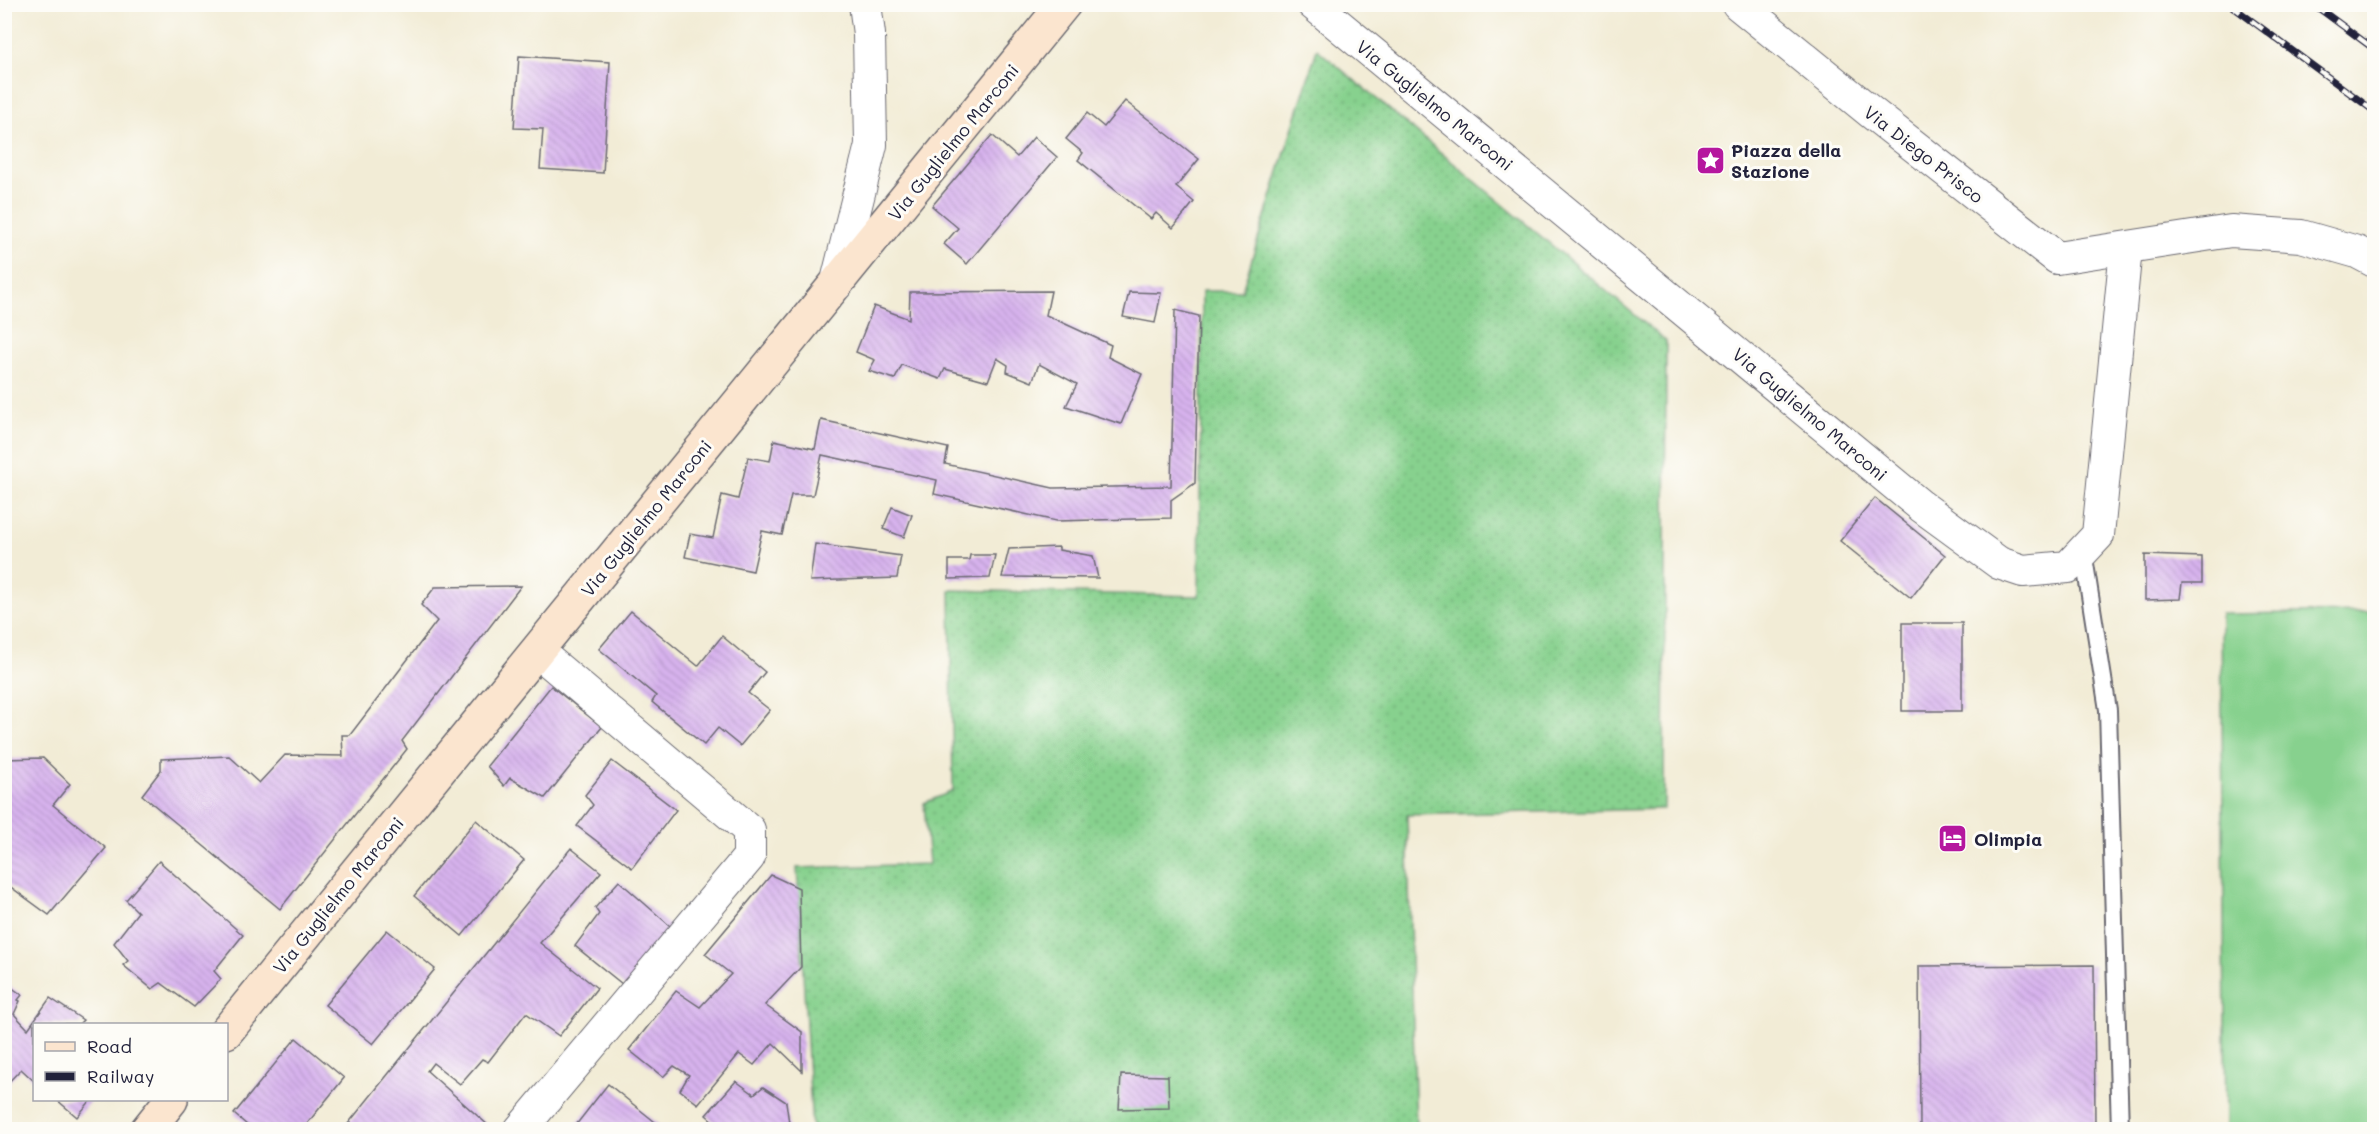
<svg xmlns="http://www.w3.org/2000/svg" width="2379" height="1134" font-family="Mali,sans-serif">
  <style>
    .grass { fill: url(#grass-dots); stroke: #547a64; stroke-width: 1.5 }
    .pitch { fill: #87d18e; stroke: #547a64; stroke-width: 1.5 }
    .building { fill: url(#building-back-hatch) }
    .lines { fill: none; stroke-linecap: round; stroke-linejoin: round }
    .lane-casing { stroke: #6b6971; stroke-width: 20 }
    .street-casing { stroke: #6b6971; stroke-width: 34 }
    .secondary-casing { stroke: #6b6971; stroke-width: 36 }
    .lane { stroke: #fff; stroke-width: 16 }
    .street { stroke: #fff; stroke-width: 32 }
    .secondary { stroke: #fbe5cf; stroke-width: 33 }
    .rail-casing { stroke: #22223b; stroke-width: 7 }
    .rail { stroke: #fdfcf7; stroke-width: 4.5; stroke-dasharray: 14; stroke-linecap: butt }
    .labels { text-anchor: middle; dominant-baseline: central; stroke-width: 6; stroke-linejoin: round; paint-order: stroke }
    .street-label { font-size: 18px; fill: #22223b; stroke: #fdfcf7 }
    .poi-label { font-size: 18px; font-weight: bold; fill: #22223b; stroke: #fdfcf7; text-anchor: start }
  </style>
  <defs>
    <pattern id="grass-dots" width="8" height="8" patternUnits="userSpaceOnUse" patternTransform="scale(1.5)"><rect width="8" height="8" fill="#87d18e"/><path d="M2 2h.1M6 6h.1" fill="none" stroke="#74b37b" stroke-width="1.8" stroke-linecap="round"/></pattern>
    <pattern id="building-back-hatch" width="6" height="6" patternUnits="userSpaceOnUse" patternTransform="scale(1.5)"><rect width="6" height="6" fill="#d7b2ed"/><path d="M-1 5l2 2M0 0l6 6M5-1l2 2" fill="none" stroke="#b899cc"/></pattern>
  </defs>
  <rect width="100%" height="100%" fill="#fdfcf7"/>
  <filter id="ink" filterUnits="userSpaceOnUse"><feTurbulence type="fractalNoise" baseFrequency=".0167" numOctaves="2"/><feDisplacementMap in="SourceGraphic" scale="12" xChannelSelector="R" yChannelSelector="G"/><feConvolveMatrix kernelMatrix="1 2 1 2 8 2 1 2 1" color-interpolation-filters="sRGB"/></filter>
  <filter id="wash" filterUnits="userSpaceOnUse"><feTurbulence type="fractalNoise" baseFrequency=".008" numOctaves="4" result="noise"/><feDisplacementMap in="SourceGraphic" scale="24" xChannelSelector="R" yChannelSelector="G"/><feGaussianBlur stdDeviation="1.35" result="paint"/><feColorMatrix in="noise" values="0 0 0 0 0 0 0 0 0 0 0 0 0 0 0 0 0 1.4 0 .05"/><feComposite in="paint" operator="in"/></filter>
  <g filter="url(#wash)">
    <rect width="100%" height="100%" fill="#f2ecd6"/>
    <path class="grass" d="M1317,49L1666,341L1664,809L1407,815L1416,1129H812L797,868L929,864L924,803L953,791L950,590L1199,596L1202,291H1242Z"/>
    <path class="pitch" d="M2374,612V1129H2226L2221,614Z"/>
    <g id="blocks">
      <g class="building">
        <path d="M519,56L610,62L603,173L540,169L543,129L514,128Z"/>
        <path d="M1125,101L1199,159L1176,187L1194,202L1173,228L1156,213L1151,219L1078,160L1083,153L1066,139L1087,113L1104,127Z"/>
        <path d="M992,135L1017,157L1034,137L1057,157L967,264L944,244L958,228L932,206Z"/>
        <path d="M1051,291L1046,315L1111,345L1108,357L1142,374L1121,424L1066,406L1077,384L1039,364L1032,382L1007,372L1008,365L997,358L988,381L945,369L940,379L902,365L895,379L869,371L875,360L856,352L874,306L909,319L910,292Z"/>
        <path d="M1129,292L1161,293L1155,323L1123,317Z"/>
        <path d="M1175,310L1199,316L1195,483L1171,500V518L1056,521L934,494L937,480L822,455L813,495H791L782,535L762,531L753,571L685,557L690,534L713,538L722,495L738,499L748,457L770,461L774,440L815,449L821,420L948,448L945,464L1053,488L1171,486Z"/>
        <path d="M1875,498L1945,555L1911,598L1840,541Z"/>
        <path d="M892,507L912,515L904,537L883,529Z"/>
        <path d="M815,544L901,556L897,578L810,581Z"/>
        <path d="M1059,547V550L1093,556L1098,578L1002,577L1009,549Z"/>
        <path d="M970,555H995L990,578L949,579V560H969Z"/>
        <path d="M2145,555L2202,557V583H2182L2180,599L2145,600Z"/>
        <path d="M521,586L402,741L407,749L280,909L142,795L161,770V759L229,756L259,783L285,755L343,756L342,735H350L437,621L421,605L435,587Z"/>
        <path d="M631,611L698,666L722,636L765,672L748,693L770,710L740,746L718,728L704,745L652,702L656,696L599,649Z"/>
        <rect x="1902" y="623" width="60" height="88"/>
        <path d="M551,686L602,727L545,798L510,778L504,786L487,766Z"/>
        <path d="M43,758L70,784L53,805L106,848L49,915L4,882V759Z"/>
        <path d="M612,761L676,810L632,868L577,826L593,805L585,795Z"/>
        <path d="M476,820L524,860L462,936L414,896Z"/>
        <path d="M571,848L601,872L540,943L597,988L559,1036L526,1013L488,1062L482,1059L460,1084L433,1063L427,1071L490,1127L488,1130H343Z"/>
        <path d="M159,861L243,935L214,971L221,979L194,1007L161,983L152,989L123,965L128,961L114,943L138,912L126,900Z"/>
        <path d="M771,875L799,888L801,967L765,1005L802,1032V1071L773,1043L754,1065L739,1054L698,1104L680,1090L689,1075L674,1066L663,1077L629,1050L676,991L700,1007L731,974L705,954Z"/>
        <path d="M619,881L678,933L632,992L575,946L599,914L595,908Z"/>
        <path d="M387,930L435,969L373,1044L325,1005Z"/>
        <path d="M2094,965L2095,1130H1920L1919,966Z"/>
        <path d="M4,982L22,995L18,1000L20,1001L14,1014L28,1029L50,998L83,1020L79,1024H34V1081L21,1069L4,1087Z"/>
        <path d="M296,1038L344,1078L302,1130H253L234,1114Z"/>
        <path d="M1121,1075L1168,1076L1169,1108L1119,1109Z"/>
        <path d="M736,1081L754,1094L763,1087L786,1102L790,1130H723L706,1115Z"/>
        <path d="M608,1084L665,1130H572Z"/>
        <path d="M57,1100H91L77,1117Z"/>
      </g>
    </g>
  </g>
  <g filter="url(#ink)">
    <use href="#blocks" fill-opacity="0" stroke="#6b6971" stroke-width="1.5"/>
    <g class="lines">
      <defs>
        <path id="lane" d="M2083,551L2108,710L2120,1130"/>
        <g id="street">
          <path d="M1313,4L1921,506L1999,563L2023,571L2068,567L2098,535L2126,248"/>
          <path d="M1738,4L1872,113L2057,258L2231,231L2301,236L2357,252L2374,261"/>
          <path d="M836,285L871,145L869,34L865,4"/>
          <path d="M520,1130L749,857V830L537,651"/>
        </g>
        <g id="secondary">
          <path d="M226,1032L1064,4"/>
          <path d="M147,1130L171,1100"/>
        </g>
      </defs>
      <use href="#lane" class="lane-casing"/>
      <use href="#street" class="street-casing"/>
      <use href="#secondary" class="secondary-casing"/>
      <use href="#lane" class="lane"/>
      <use href="#street" class="street"/>
      <use href="#secondary" class="secondary"/>
      <defs>
        <g id="rail">
          <path d="M2229,4L2374,111"/>
          <path d="M2313,4L2374,49"/>
        </g>
      </defs>
      <use href="#rail" class="rail-casing"/>
      <use href="#rail" class="rail"/>
    </g>
  </g>
  <defs>
    <symbol id="sight-square" viewBox="-11 -11 22 22"><rect x="-9" y="-9" width="18" height="18" rx="4" fill="#b5179e" stroke="#fdfcf7"/><path d="M0-6L1.8-2.2L6-1.7L2.9 1.2L3.7 5.4L0 3.3L-3.7 5.4L-2.9 1.2L-6-1.7L-1.8-2.2Z" fill="#fff"/></symbol>
    <symbol id="hotel-square" viewBox="-11 -11 22 22"><rect x="-9" y="-9" width="18" height="18" rx="4" fill="#b5179e" stroke="#fdfcf7"/><path d="M-6-4.5h1.5V1H6V5H4.5V3h-9V5H-6ZM-4 0a1.8 1.8 0 1 1 3.6 0ZM.5 0V-2.5h3Q6-2.5 6 0Z" fill="#fff"/></symbol>
  </defs>
  <g fill-rule="evenodd">
    <use href="#sight-square" x="1694" y="144" width="33" height="33"/>
    <use href="#hotel-square" x="1936" y="822" width="33" height="33"/>
  </g>
  <g class="labels">
    <g class="street-label">
      <text transform="translate(1435 105) rotate(39)">Via Guglielmo Marconi</text>
      <text transform="translate(953 142) rotate(-51)">Via Guglielmo Marconi</text>
      <text transform="translate(1924 154) rotate(38)">Via Diego Prisco</text>
      <text transform="translate(1810 414) rotate(40)">Via Guglielmo Marconi</text>
      <text transform="translate(646 518) rotate(-51)">Via Guglielmo Marconi</text>
      <text transform="translate(338 895) rotate(-51)">Via Guglielmo Marconi</text>
    </g>
    <g class="poi-label">
      <text x="1731" y="150">Piazza della<tspan x="1731" dy="21">Stazione</tspan></text>
      <text x="1974" y="839">Olimpia</text>
    </g>
  </g>
  <rect width="2379" height="1134" fill="none" stroke="#fdfcf7" stroke-width="24"/>
  <rect x="33" y="1023" width="195" height="78" fill="#fdfcf7" stroke="#a5a5ac" stroke-width="1.5"/>
  <rect x="45" y="1042" width="30" height="9" fill="#fbe5cf" stroke="#a5a5ac" stroke-width="1.5"/>
  <text x="87" y="1053" font-size="18" fill="#22223b">Road</text>
  <rect x="45" y="1072" width="30" height="9" fill="#22223b" stroke="#a5a5ac" stroke-width="1.5"/>
  <text x="87" y="1083" font-size="18" fill="#22223b">Railway</text>
</svg>
